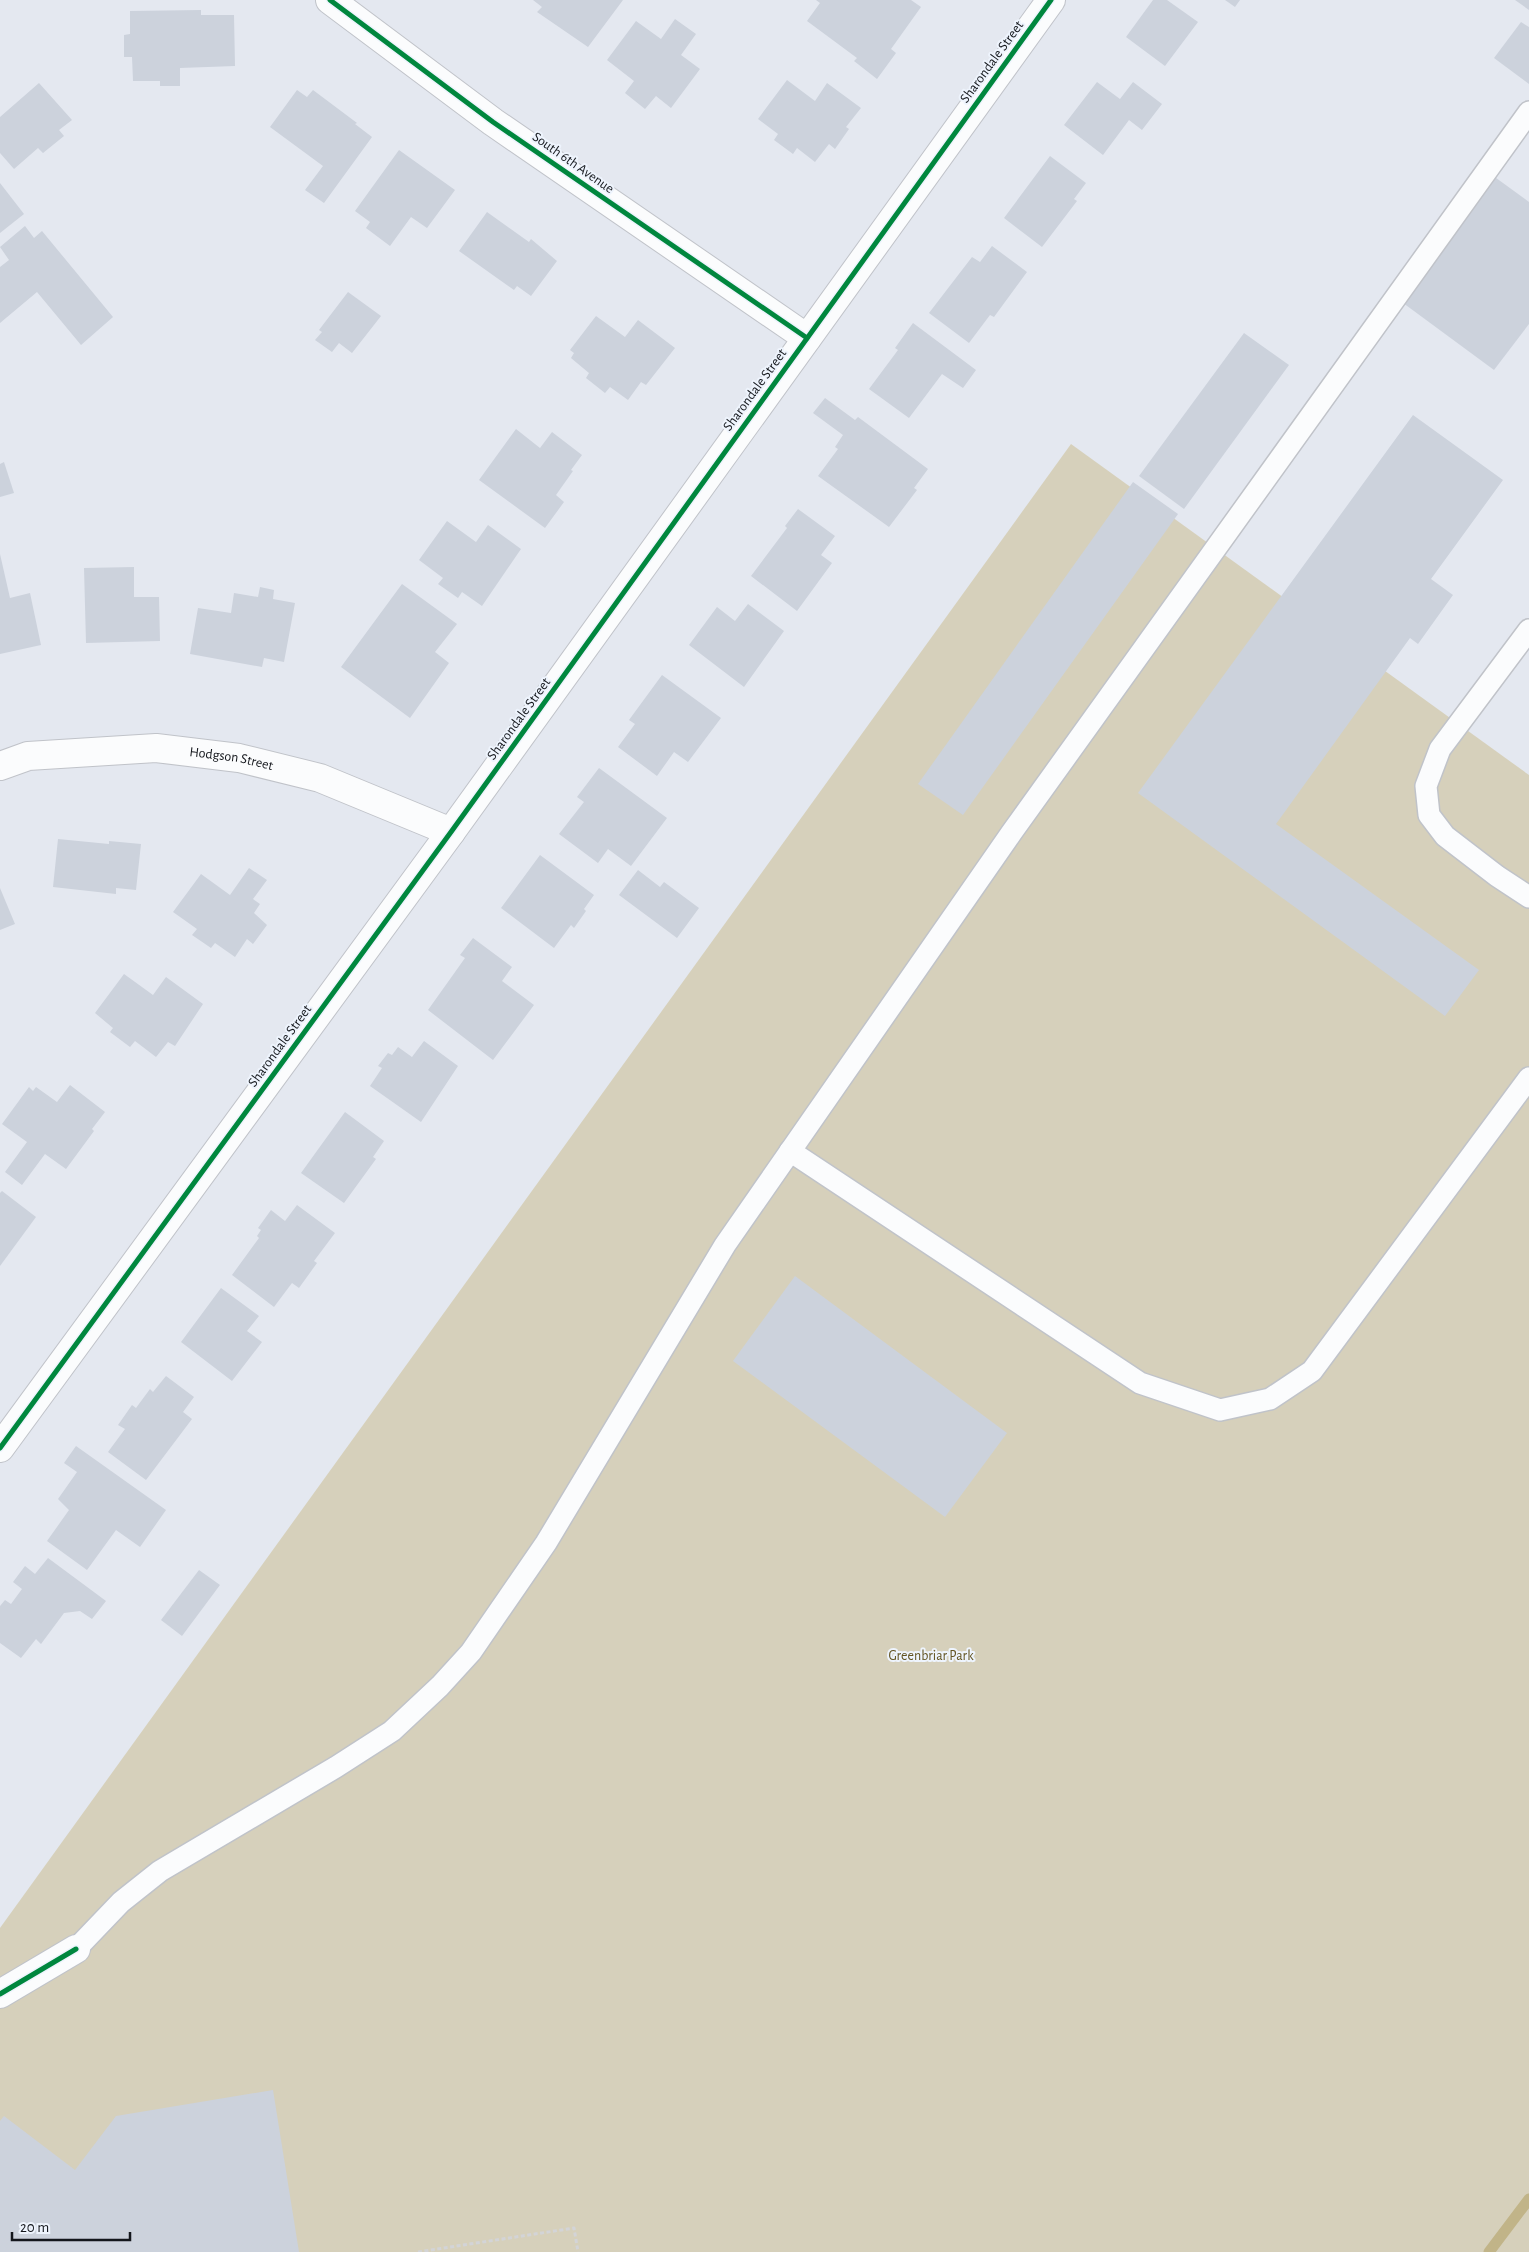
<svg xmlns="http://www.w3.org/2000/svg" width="1529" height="2252" font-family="'Alegreya Sans',sans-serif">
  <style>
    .green { fill: #d6d0bb }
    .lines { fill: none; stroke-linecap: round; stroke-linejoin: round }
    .stream { stroke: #c1b488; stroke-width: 11 }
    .building { fill: #ccd2dc }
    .lane-casing { stroke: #c0c3c9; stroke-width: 24 }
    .street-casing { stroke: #c0c3c9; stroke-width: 30 }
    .path { stroke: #d3d4d7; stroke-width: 3; stroke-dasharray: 4 2.5; stroke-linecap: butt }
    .lane { stroke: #fbfcfd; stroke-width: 21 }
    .street { stroke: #fbfcfd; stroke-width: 28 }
    .cycleway-casing { stroke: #eef4fd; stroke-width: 8 }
    .cycleway { stroke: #00873e; stroke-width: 5 }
    .labels { text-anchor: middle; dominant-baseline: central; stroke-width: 4; stroke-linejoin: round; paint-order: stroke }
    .street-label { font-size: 14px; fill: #14171c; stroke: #eef4fd }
    .park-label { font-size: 14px; fill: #625321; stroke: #eef4fd }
  </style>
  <rect width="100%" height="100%" fill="#e4e8f0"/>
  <path class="green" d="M1071,444L1529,775V2252H0V1928Z"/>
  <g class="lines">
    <path class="stream" d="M1489,2252L1529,2199"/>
  </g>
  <g class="building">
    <path d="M533,0H623L588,47L537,12L542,7Z"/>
    <path d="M816,0H911L921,7L891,49L896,53L877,79L854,61L857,58L807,21L820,3Z"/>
    <path d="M1153,0H1167L1198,22L1165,66L1126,37Z"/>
    <path d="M1225,0H1240L1235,7Z"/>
    <path d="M1515,0H1529V10Z"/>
    <path d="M201,10V15H234L235,66L180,68V86H160V81H133L132,57H124V35L130,34V11Z"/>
    <path d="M675,19L696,34L681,55L700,69L671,108L656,96L645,109L625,93L634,81L607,60L636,21L661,39Z"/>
    <path d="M1521,22L1529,27V84L1494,58Z"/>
    <path d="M787,80L815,101L827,83L861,108L846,127L849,129L835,149L829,144L815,162L797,148L793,154L774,140L778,134L758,119Z"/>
    <path d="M1097,82L1120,99L1133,82L1162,104L1142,130L1129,120L1103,155L1064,125Z"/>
    <path d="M39,83L72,120L59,130L64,136L43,153L38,148L14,169L0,153V117Z"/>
    <path d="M297,90L307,97L313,90L357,123L355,124L372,137L324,203L305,190L323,166L270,127Z"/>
    <path d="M399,150L455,190L427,228L411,217L390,246L366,228L370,222L355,211Z"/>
    <path d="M1050,156L1086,183L1074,199L1077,201L1042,247L1004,218Z"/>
    <path d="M1492,175L1529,202V324L1494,370L1399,300Z"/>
    <path d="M0,183L24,214L0,233Z"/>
    <path d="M487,212L529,242L531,239L557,261L531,296L517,286L514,290L459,251Z"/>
    <path d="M25,226L34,238L42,231L113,317L81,345L37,292L0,323V267L9,260L0,247Z"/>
    <path d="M992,246L1027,272L994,317L990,315L969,343L929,313L972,257L980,262Z"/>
    <path d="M348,292L381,316L352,353L339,343L332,352L315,340L322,332L319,330Z"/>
    <path d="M596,316L625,337L638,320L675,348L646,385L641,382L628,400L610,387L605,393L586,378L589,373L571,358L574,353L570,350Z"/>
    <path d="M913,323L976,370L963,388L942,374L909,418L869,389L898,350L895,348Z"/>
    <path d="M1244,333L1289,365L1184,509L1139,476Z"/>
    <path d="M825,398L855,420L858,417L928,469L914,488L917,490L889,527L818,476L838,449L835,447L843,435L813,413Z"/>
    <path d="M1413,415L1503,480L1431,579L1453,595L1418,644L1410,638L1276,824L1479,970L1445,1016L1138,793Z"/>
    <path d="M516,429L540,448L552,432L582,455L571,470L573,471L556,495L564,502L545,528L479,480Z"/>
    <path d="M4,462L14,493L0,497V464Z"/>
    <path d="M1133,482L1178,514L963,815L918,784Z"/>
    <path d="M798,509L835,536L821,555L832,563L797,611L751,576L787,528L785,526Z"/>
    <path d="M447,521L476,542L488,525L521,549L482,606L462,592L458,598L438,584L443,578L419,560Z"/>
    <path d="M0,554L10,598L30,593L41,645L0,654Z"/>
    <path d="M134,567V597H159L160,641L86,643L84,568Z"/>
    <path d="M402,584L457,624L435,652L449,663L410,718L341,667Z"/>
    <path d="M260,587L274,590L273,599L295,603L284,662L264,658L262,667L190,654L198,608L231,613L234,593L258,597Z"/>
    <path d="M748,604L784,631L744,687L689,645L717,607L735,621Z"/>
    <path d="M662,675L721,718L688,762L674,752L657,776L618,747L635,724L629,720Z"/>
    <path d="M599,768L667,818L631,866L608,849L598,863L559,834L584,802L577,797Z"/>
    <path d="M58,839L109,844V841L141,844L136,890L116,888V894L53,887Z"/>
    <path d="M540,855L594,895L584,909L586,911L574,928L571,925L554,948L501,908Z"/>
    <path d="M249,868L267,880L253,899L260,904L254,913L267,925L253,944L247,939L235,957L215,943L211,948L192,935L197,929L173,912L201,874L230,895Z"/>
    <path d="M638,870L660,887L664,882L699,908L677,938L619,895Z"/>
    <path d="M0,888L15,924L0,930Z"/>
    <path d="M473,938L512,967L502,981L534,1005L493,1060L428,1010L465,958L460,955Z"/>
    <path d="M124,974L153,995L166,977L203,1004L175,1046L168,1042L156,1057L135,1041L130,1047L110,1032L113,1028L95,1013Z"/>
    <path d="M424,1041L458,1066L421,1122L370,1086L382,1068L378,1066L388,1053L392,1055L398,1047L412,1057Z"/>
    <path d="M70,1085L105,1112L92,1129L94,1131L66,1169L45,1154L22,1185L5,1172L27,1142L2,1124L29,1087L33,1091L36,1087L57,1102Z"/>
    <path d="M345,1112L384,1141L373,1157L376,1159L344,1203L301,1173Z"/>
    <path d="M2,1191L36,1217L0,1266V1193Z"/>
    <path d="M297,1205L335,1233L314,1261L317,1263L299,1288L292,1283L274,1307L232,1275L259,1238L257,1236L261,1230L258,1228L271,1210L285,1221Z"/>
    <path d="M795,1276L1007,1433L945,1517L733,1361Z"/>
    <path d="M221,1288L259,1316L247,1331L262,1342L232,1381L181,1342Z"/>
    <path d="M166,1376L194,1397L183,1412L192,1419L146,1480L108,1452L125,1429L118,1425L132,1405L136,1408L150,1389L153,1392Z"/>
    <path d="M76,1446L166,1510L140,1547L116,1530L87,1570L47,1541L69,1510L58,1499L77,1472L64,1463Z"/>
    <path d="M48,1558L106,1601L92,1619L80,1611L64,1613L41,1644L36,1639L21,1658L0,1643V1606L5,1600L11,1604L22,1589L13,1582L25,1566L35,1574Z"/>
    <path d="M199,1570L220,1585L182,1636L161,1620Z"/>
    <path d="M273,2090L299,2252H0V2121L4,2116L75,2170L116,2116Z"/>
  </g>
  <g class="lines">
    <defs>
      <g id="lane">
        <path d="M1529,630L1440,749L1426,786L1429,815L1445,836L1497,876L1529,897"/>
        <path d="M790,1151L1140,1383L1220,1410L1270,1399L1312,1371L1529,1078"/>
        <path d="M76,1949L121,1902L160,1871L336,1767L392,1731L440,1686L471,1652L546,1543L725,1245L1012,832L1529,112"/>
      </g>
      <g id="street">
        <path d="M330,0L493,122L807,338"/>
        <path id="s1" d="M0,766L28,756L156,748L239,758L320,778L451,832"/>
        <path d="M0,1448L451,832L1051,0"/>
        <path d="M0,1994L76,1949"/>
      </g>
    </defs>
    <use href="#lane" class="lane-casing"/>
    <use href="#street" class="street-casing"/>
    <path class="path" d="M418,2252L574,2228L578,2252"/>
    <use href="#lane" class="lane"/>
    <use href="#street" class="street"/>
    <defs>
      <g id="cycleway">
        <path d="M330,0L493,122L807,338"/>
        <path d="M0,1448L451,832L1051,0"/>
        <path d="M0,1994L76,1949"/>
      </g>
    </defs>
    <use href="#cycleway" class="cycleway-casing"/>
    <use href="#cycleway" class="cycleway"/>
  </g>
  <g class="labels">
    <g class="street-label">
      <text transform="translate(992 62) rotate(-54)">Sharondale Street</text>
      <text transform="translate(573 163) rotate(35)">South 6th Avenue</text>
      <text transform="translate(755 390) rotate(-54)">Sharondale Street</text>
      <text transform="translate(519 719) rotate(-54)">Sharondale Street</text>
      <text stroke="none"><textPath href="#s1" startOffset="234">Hodgson Street</textPath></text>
      <text transform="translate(280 1046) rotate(-54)">Sharondale Street</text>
    </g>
    <g class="park-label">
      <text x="931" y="1656">Greenbriar Park</text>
    </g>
  </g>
  <path d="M12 2232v8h118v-8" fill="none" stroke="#14171c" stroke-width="2.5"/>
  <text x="20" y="2232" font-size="15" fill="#14171c" stroke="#eef4fd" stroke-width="4" paint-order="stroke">20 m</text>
</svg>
